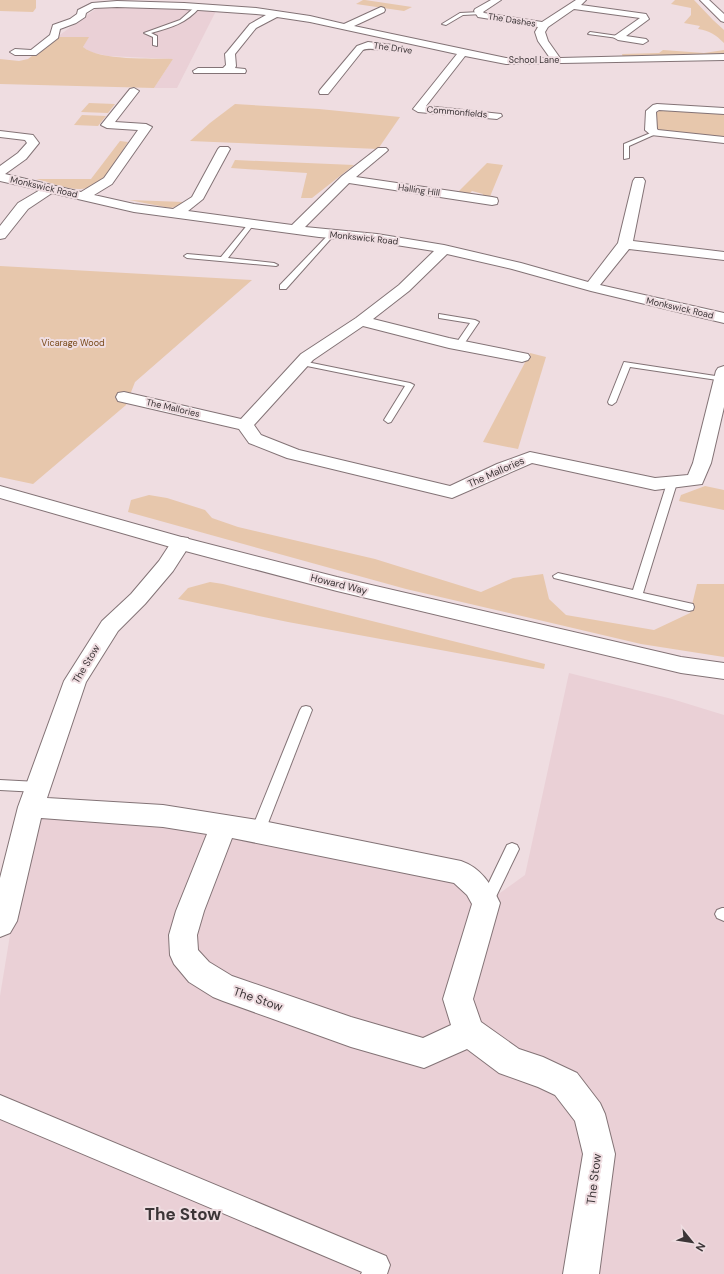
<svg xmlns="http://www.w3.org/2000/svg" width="724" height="1274" font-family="'DM Sans',sans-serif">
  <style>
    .built { fill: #ead0d6 }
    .green { fill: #e7c7ac }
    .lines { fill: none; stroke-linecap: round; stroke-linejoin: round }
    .service-casing { stroke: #837376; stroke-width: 2 }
    .pedestrian-casing { stroke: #837376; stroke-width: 2 }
    .minor-casing { stroke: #837376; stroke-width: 2 }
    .tertiary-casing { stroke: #837376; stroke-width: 2 }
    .service { fill: #fff; fill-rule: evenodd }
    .pedestrian { fill: #fff; fill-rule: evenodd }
    .minor { fill: #fff; fill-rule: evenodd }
    .tertiary { fill: #fff; fill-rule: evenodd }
    .labels { text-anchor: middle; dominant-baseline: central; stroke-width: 4; stroke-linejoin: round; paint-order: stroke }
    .far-street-label { font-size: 9px; fill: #3c3537; stroke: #efdde1 }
    .far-park-label { font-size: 9px; fill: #7a4b1b; stroke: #efdde1 }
    .street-label { font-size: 10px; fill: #3c3537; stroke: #efdde1 }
    .near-street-label { font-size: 12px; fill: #3c3537; stroke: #efdde1 }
    .near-district-label { font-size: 17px; font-weight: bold; fill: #3c3537; stroke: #efdde1 }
  </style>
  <rect width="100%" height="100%" fill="#efdde1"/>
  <g class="built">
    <path d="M97,8H162L216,11L177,88H154L173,59L108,56L90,52L83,47L88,37H57Z"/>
    <path d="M569,673L672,699L724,715V1274H0V996L31,807L163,816L461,873L486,903L525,875Z"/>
  </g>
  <g class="green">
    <path d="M0,0H36V8L33,12L0,11Z"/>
    <path d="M363,0H365L412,7L404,11L356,4Z"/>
    <path d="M675,0H694L713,20L724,30V43C715,34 710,31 698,29L700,26L684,23L691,15V8L671,4Z"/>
    <path d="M57,37H89L83,47C100,61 151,58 173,59L154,88L0,84V59L19,61L28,59Z"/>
    <path d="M663,50L704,53L724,50V55L623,58L622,54L659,53Z"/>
    <path d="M89,103L115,104L108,113L81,112Z"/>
    <path d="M235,104L319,109L400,117L378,149L190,141L210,123Z"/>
    <path d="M667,109L724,113V138L664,133L653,128L654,113Z"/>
    <path d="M82,115L106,116L98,126L74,125Z"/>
    <path d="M120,141L128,142C116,160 104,189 79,189C65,189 49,182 36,179H91Z"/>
    <path d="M235,160L354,165L312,198H301L307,173L231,168Z"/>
    <path d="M487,163L503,165L489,199L482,198L483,194L472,191L467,196L456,194Z"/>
    <path d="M129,200L184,202L175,207L170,208Z"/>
    <path d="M0,266L252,280L135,382L126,405L33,484L0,477Z"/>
    <path d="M530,353L546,357L518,449L483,442Z"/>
    <path d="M705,486L724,490V510L679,501L681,495Z"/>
    <path d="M149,495L167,498L205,510L212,518L238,527L375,559L481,592L513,578L543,574L549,599L566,615L654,630L690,613L697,584H724V657L641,644L406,589L128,512L131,500Z"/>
    <path d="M210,582L223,584L545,664L544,669L288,622L178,599L188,588Z"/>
  </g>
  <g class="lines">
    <defs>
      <g id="service">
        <path d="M196,6L200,7C187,23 170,28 151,33L157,36V46L153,45V37L144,33L180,20Z"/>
        <path d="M480,12L482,14L463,15L446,25L442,24L460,13Z"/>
        <path d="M590,32L618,36L620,37L618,38L588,34Z"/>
        <path d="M653,132L658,133L629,146V158L624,159V144Z"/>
        <path d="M251,222L254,224L228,258L274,263L278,265L276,266L187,258L184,256L187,254L221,257L249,223Z"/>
        <path d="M330,233L335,234L286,289H280V285Z"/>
        <path d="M439,314L475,320L479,322L462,347H459L455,345L470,323L439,318Z"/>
        <path d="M299,361H302L410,383L414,385L391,422L388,423L384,420L405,386L302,365L298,363Z"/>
        <path d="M624,362L722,377H724V381L630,367L616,402L612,405L609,404L608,402Z"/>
        <path d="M672,480L677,483L643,593L693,604L694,607L693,610L689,611L554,578L553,576L558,573L633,590L667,483Z"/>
        <path d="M306,706L310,707L312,710L265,831L263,835L258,836L253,835L251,831L300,710L302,707Z"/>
        <path d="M0,780L38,782L42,783L44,787L42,791L38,792L0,790Z"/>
        <path d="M512,843L517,845L519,849L491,907L486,909L481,907L479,903L481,899L507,845Z"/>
        <path d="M722,908H724V921L717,918L715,914L717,910Z"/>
      </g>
      <path id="pedestrian" d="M0,1095L386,1256L390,1265L387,1274H361L362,1272L0,1119Z"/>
      <g id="minor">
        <path d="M491,0H501L483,12L484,13L542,22L576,0H586L581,5L646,14L649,19L626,36L646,39L648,41L643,44L618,40L613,37L640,18L574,9L548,27L545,32L548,41L560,58L724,54V60L506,64L465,56L426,106L501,114L502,116L497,119L418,112L413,109L457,54L310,22L277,17L256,28L235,54L236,66L235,68L245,69L246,71L245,73H194L193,71L198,68H223L226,65L225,54L227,52L250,24L266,15L256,14L184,9L117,7L94,8L86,13L85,17L76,23L60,29L58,38L36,55H15L10,52L15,49L31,50L50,35L53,25L70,19L77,14L78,10L92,3L117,1L184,3L256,8L310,16L344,24L381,7L384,8L385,10L384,12L354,26L506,58H550L538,41L535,32L538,27L478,17L474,11L475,9Z"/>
        <path d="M368,42L393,45L398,48C391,54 373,46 363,50L328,94H320L319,92L320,90L357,46Z"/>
        <path d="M134,88L139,91L115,122L146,124L152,127L112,184L94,195L134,204L173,209L192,197L218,149L220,147H228L230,149L203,199L188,211L292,225L342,176L378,148H386L388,150L386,152L356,177L492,197L497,198L498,201L497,204L492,205L349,183L305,227L377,234L444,245L521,263L588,282L618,243L633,181L635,178H643L645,181L633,241L724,252V260L629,249L600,285L724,313V323L591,291L512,269L447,254L409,291L373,319L449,338L528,354L530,357L528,360L522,362L449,348L363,326L313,360L254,425L261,435L299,450L450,486L497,464L530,452L655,478L688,475L693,463L716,371L718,368L724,366V407L711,463L702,484L655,490L532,463L452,498L287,458L249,443L239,429L118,401L116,397L118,393L124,392L241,419L301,354L356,318L399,285L434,251L377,242L319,237L134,212L52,193L28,209L5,238L0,239V226L18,203L40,190L0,181V166L18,153L27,143L25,140L0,137V131L33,135L39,143L26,159L5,174L81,192L104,178L138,130L107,128L101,125L130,89Z"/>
        <path d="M657,104L724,108V114L659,110L656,112L657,129L658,130L724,137V143L651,135L645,130L646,111L653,105Z"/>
        <path d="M181,537L188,538L191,543L173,571L145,604L118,631L86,682L47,798L163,805L258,820L461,861C481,868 491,884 500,903L473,999L481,1022L519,1049L543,1057L577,1073L600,1103L605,1114L615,1154L599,1274H563L583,1154L575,1121L555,1095L538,1087L499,1073L467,1049L424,1068L351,1047L223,1001L213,997L189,982L174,964L170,955L169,935L176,911L207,834L163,827L41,818L17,921L10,933L0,937V878L18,807L64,681L102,621L131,594L159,561L174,538ZM232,838L454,883L467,895L472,904L443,999L451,1025L423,1038L351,1017L232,976L209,962L198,950L197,935L204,911Z"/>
      </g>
      <g id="tertiary">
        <path d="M700,0H709L724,14V22L721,21Z"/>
        <path d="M0,486L185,538L337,577L681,657L724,663V679L681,673L337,591L174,548L0,498Z"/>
      </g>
    </defs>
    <use href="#service" class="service-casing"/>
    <use href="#pedestrian" class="pedestrian-casing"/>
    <use href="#minor" class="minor-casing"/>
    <use href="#tertiary" class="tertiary-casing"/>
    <use href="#service" class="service"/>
    <use href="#pedestrian" class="pedestrian"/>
    <use href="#minor" class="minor"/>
    <use href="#tertiary" class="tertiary"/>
  </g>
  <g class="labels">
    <g class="far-street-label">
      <text transform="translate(512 20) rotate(9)">The Dashes</text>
      <text transform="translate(393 48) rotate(8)">The Drive</text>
      <text x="534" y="60">School Lane</text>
      <text transform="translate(457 112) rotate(5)">Commonfields</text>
      <text transform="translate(44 187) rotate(13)">Monkswick Road</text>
      <text transform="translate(419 190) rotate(8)">Halling Hill</text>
      <text transform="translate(364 238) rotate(6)">Monkswick Road</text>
      <text transform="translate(680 308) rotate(13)">Monkswick Road</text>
      <text transform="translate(173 408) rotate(13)">The Mallories</text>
    </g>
    <g class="far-park-label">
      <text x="73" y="343">Vicarage Wood</text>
    </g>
    <g class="street-label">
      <text transform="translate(496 472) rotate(-24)">The Mallories</text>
      <text transform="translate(339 584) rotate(14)">Howard Way</text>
      <text transform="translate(86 664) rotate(-59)">The Stow</text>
    </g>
    <g class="near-street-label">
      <text transform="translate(258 999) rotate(19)">The Stow</text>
      <text transform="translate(594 1179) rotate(-83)">The Stow</text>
    </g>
    <g class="near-district-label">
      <text x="183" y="1214">The Stow</text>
    </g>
  </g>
  <g transform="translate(692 1242) rotate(120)" stroke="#efdde1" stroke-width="3" paint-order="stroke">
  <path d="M0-3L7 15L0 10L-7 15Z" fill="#3c3537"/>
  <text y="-6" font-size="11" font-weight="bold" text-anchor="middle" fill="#3c3537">N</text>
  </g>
</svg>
